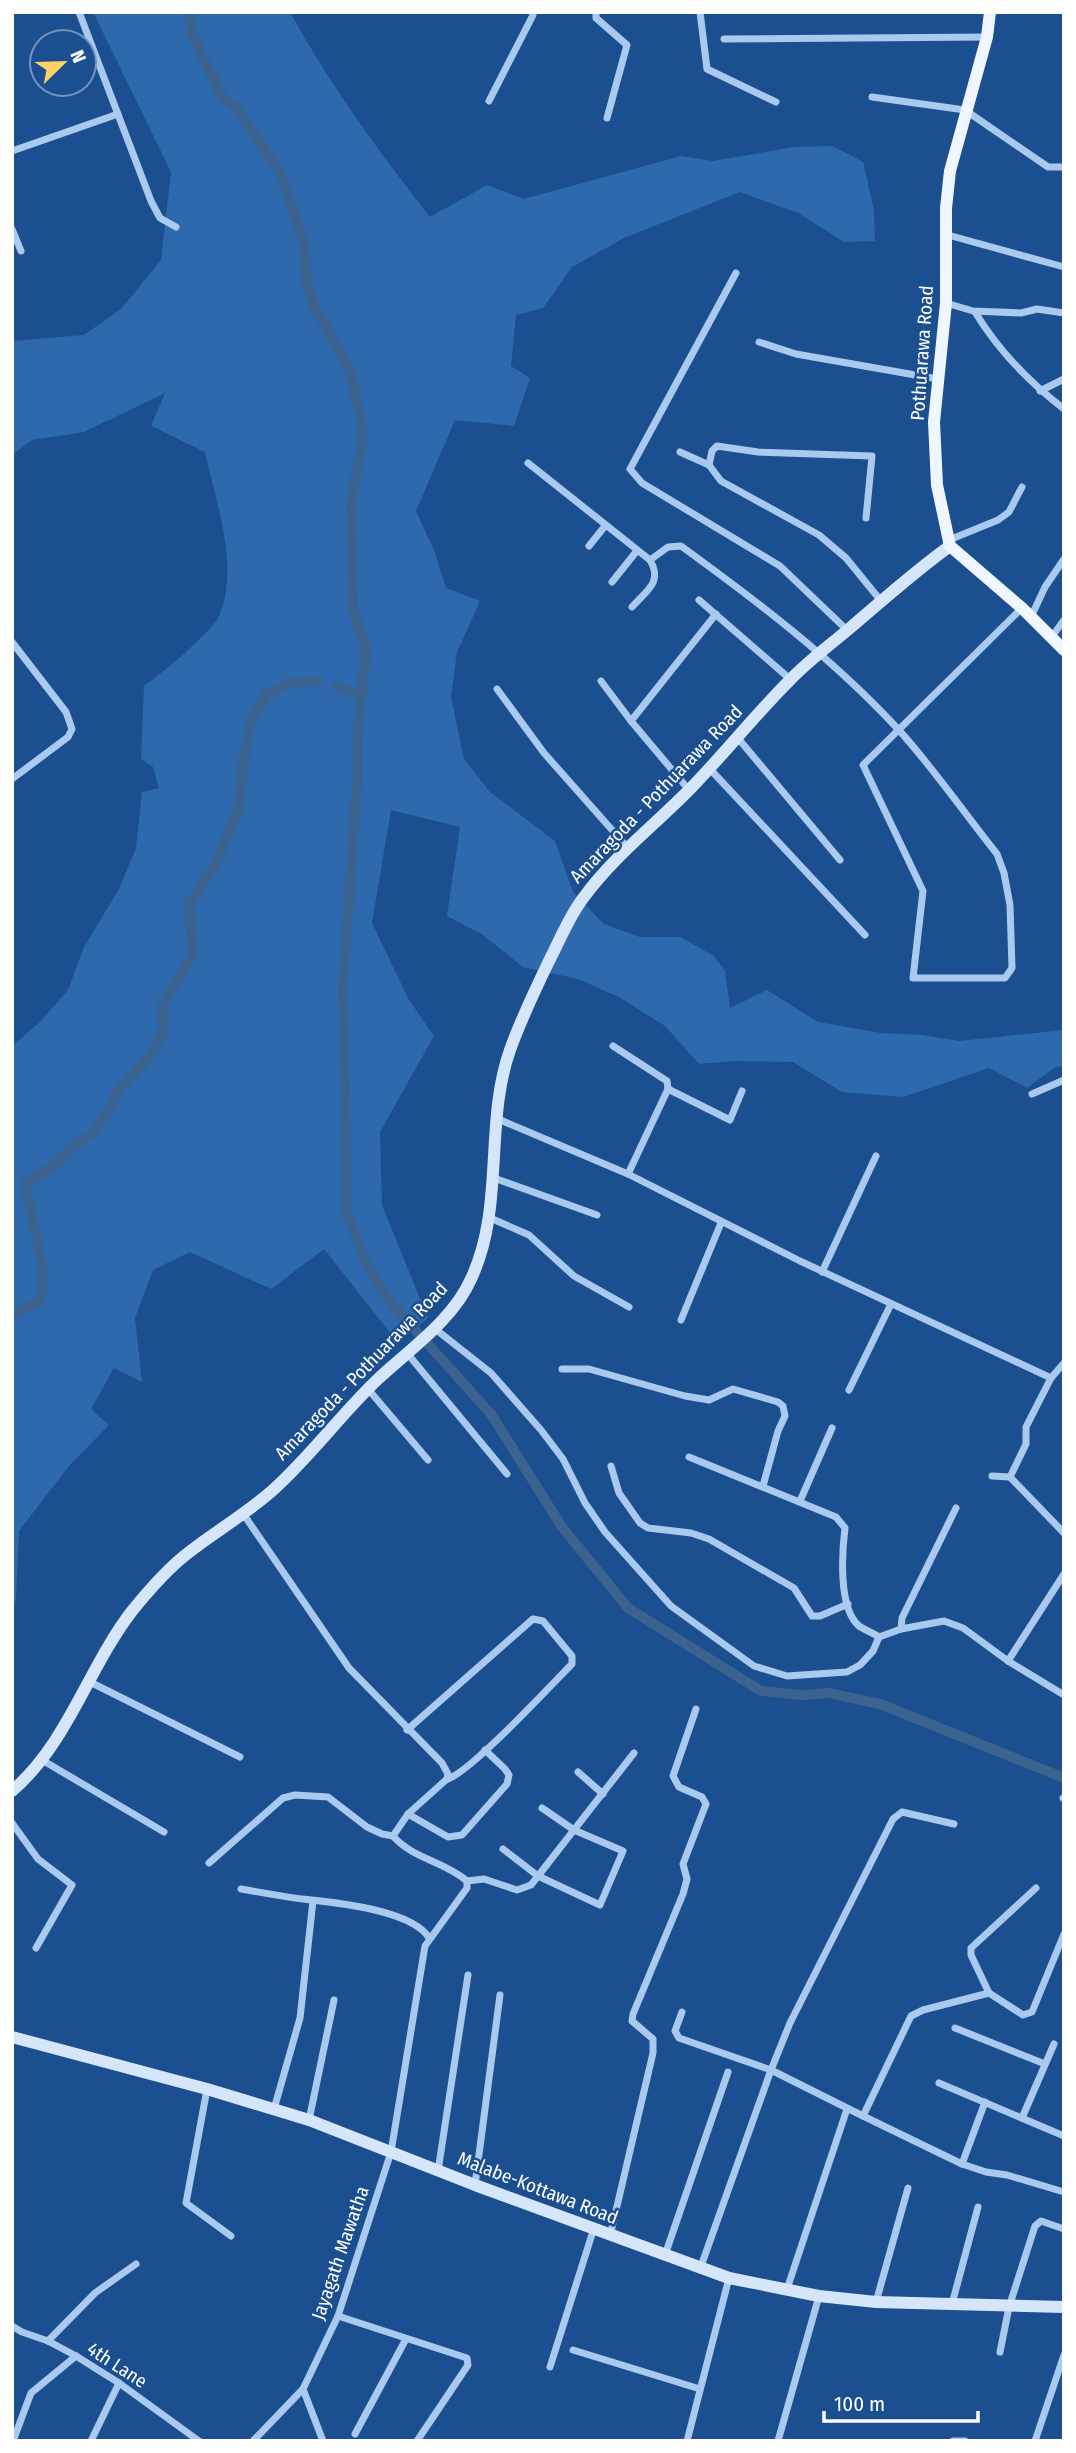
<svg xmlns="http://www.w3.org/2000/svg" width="1076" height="2453" font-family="'Fira Sans Condensed',sans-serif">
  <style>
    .green { fill: #2e69ad }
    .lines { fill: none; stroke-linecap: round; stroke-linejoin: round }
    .canal { stroke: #3c6290; stroke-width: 10 }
    .street { stroke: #a9c9ee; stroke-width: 7 }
    .secondary { stroke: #d6e6fa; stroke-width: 12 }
    .primary { stroke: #f0f6ff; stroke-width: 12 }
    .labels { text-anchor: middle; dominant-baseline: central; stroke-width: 5; stroke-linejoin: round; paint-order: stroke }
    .street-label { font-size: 19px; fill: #fff; stroke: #1b4f8f }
  </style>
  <rect width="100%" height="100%" fill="#1b4f8f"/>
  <path class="green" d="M93,12H290C332,88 377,149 430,217L487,185L524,199L681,156L713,161L794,147L833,146L863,162L874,210L875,241L844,242L798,213L740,192L624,238L572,267L543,308L516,315L511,366L530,378L514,426L455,420L416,511L434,550L446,588L480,601L457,652L451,697L464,759L490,792L555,841L573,892L604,924L640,937H680L714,956L725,971L730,1008L767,990L818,1022L881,1033L921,1035L959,1041L1064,1030V1065L1054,1068L1027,1088L989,1068L903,1097L842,1092L793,1062L734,1061L699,1064L665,1026L619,997L578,979L523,967L483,935L447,916L460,827L391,810L372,923L409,1000L434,1036L380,1132L382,1205L428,1318L398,1343L324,1249L271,1289L190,1252L153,1270L135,1318L142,1382L114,1368L91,1409L109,1425L69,1466L19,1531L16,1598L12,1614V1046L40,1022L68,990L84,947L119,889L136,848L142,792L159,788L153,767L141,759L144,686C160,675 212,632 219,616C240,569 216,500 205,452L151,426L165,393L84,432L32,440L12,455V341L84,335L122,308L161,260L171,172Z"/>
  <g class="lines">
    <g class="canal">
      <path d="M189,12L192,35L222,96L238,110L280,172L304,244L307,282L315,308L350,370L361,421L362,442L351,502L353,609L366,650L357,736V781L343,986L347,1213L366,1263L389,1301L491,1414L562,1527L628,1608L761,1691L803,1695L829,1693L880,1704L1064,1778"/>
      <path d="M336,687L363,695"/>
      <path d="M12,1315L40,1301L44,1275L25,1184L53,1166L75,1144L91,1135L112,1105L115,1094L151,1055L164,1030L162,1006L193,955L189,904L216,863L239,808L243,764L251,720L266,695L291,683L317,681"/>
    </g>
    <g class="street">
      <path d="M79,12L151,201L160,218L176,227"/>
      <path d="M596,12V18L627,45L607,118"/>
      <path d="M700,12L707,69L776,102"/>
      <path d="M724,39L987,37"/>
      <path d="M872,97L965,110L1048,167H1064"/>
      <path d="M489,101L533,15L532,12"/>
      <path d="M12,151L118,114"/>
      <path d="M12,229L21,251"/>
      <path d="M948,235L1064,267"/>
      <path d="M736,273L630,469L642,483L780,566L847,630"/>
      <path d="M946,303L973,311L1021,313L1037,309L1064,313"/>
      <path d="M975,312C998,350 1029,382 1064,409"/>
      <path d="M759,342L796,354L938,379"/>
      <path d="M1040,391L1064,379"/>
      <path d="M680,452L709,465L721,481L819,535L846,558L881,601"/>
      <path d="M528,463L650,560L668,547L681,546C758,602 832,658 897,728C932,766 964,813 997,854L1004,873L1010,905L1012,968L1005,978H913L923,891L863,765L1022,608"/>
      <path d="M709,465L712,451L717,446L758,452L872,456L866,518"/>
      <path d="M949,540L998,520L1009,512L1022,487"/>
      <path d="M589,546L605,526"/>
      <path d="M612,582L636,552"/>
      <path d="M699,600L790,679"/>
      <path d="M632,607C647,590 663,582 650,560"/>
      <path d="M1031,617L1045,587L1064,559"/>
      <path d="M1051,638L1064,620"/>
      <path d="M12,642L66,712L72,729L68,737L12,779"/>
      <path d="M601,681L631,721"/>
      <path d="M497,689L544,753L628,848"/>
      <path d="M737,737L840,860"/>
      <path d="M709,768L865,935"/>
      <path d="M689,790L631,721L716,614"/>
      <path d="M613,1046L667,1081L668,1089L628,1174"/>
      <path d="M668,1089L730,1120L742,1091"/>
      <path d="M1032,1094L1064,1080"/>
      <path d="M498,1119L628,1174L800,1261L1051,1378"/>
      <path d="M494,1178L597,1215"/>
      <path d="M488,1217L529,1235L574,1276L629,1307"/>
      <path d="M822,1272L876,1156"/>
      <path d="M681,1320L721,1223"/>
      <path d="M434,1328L491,1373L541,1430L563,1459L585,1503L605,1532L671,1606L754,1666L787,1676L847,1672L860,1665L873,1651L879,1637L901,1629L944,1621L963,1628L1008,1661L1064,1695"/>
      <path d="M407,1353L507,1474"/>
      <path d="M562,1369H589L685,1396L709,1400L733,1389L778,1402L783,1406L785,1416L778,1431L763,1486"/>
      <path d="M368,1389L428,1460"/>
      <path d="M849,1390L891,1304"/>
      <path d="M689,1457L836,1517L845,1528C842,1552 838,1608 859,1626C865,1630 873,1633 879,1637"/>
      <path d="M611,1466L619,1493L640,1523L648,1528L691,1533L709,1539L794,1588L812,1616H820L848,1604"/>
      <path d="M992,1476L1010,1477L1026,1444V1427L1051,1378L1064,1363"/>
      <path d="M1010,1477L1064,1533"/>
      <path d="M800,1501L832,1428"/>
      <path d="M244,1515L349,1668L442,1763L448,1774L447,1779"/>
      <path d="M901,1629L902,1618L956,1508"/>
      <path d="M1008,1661L1064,1574"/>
      <path d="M88,1681L240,1757"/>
      <path d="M42,1760L164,1832"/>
      <path d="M578,1772L603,1794"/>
      <path d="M1063,1798H1064"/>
      <path d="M408,1814L448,1837L462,1835L507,1784L509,1775L505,1769L485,1750"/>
      <path d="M12,1823L38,1859L72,1885L36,1948"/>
      <path d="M503,1849L538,1876L600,1905L623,1851L574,1830L542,1808"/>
      <path d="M209,1863L283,1798L295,1795L328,1797L367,1827L382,1834L393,1836"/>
      <path d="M467,1881L484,1879L517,1890L531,1885L634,1753"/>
      <path d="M241,1889C264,1893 288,1898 312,1900C340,1903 413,1911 429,1938"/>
      <path d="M1064,1934L1032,2012L1023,2015L989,1993L923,2010L911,2016L863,2116L962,2164L986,2172L1007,2175L1064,2192"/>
      <path d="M989,1993L971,1955V1948L1036,1888"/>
      <path d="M682,2012L675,2031L679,2038L771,2070L863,2116"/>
      <path d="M955,2028L1045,2064"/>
      <path d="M939,2083L1064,2136"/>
      <path d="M207,2089L186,2203L231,2236"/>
      <path d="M274,2109L300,2018L313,1901"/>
      <path d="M1022,2118L1054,2044"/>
      <path d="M309,2120L334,2000"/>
      <path d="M962,2164L985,2102"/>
      <path d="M438,2171L468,1975"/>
      <path d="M475,2185L500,1995"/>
      <path d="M610,2236L653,2053V2039L632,2021L633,2014L683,1894L687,1879L683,1864L706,1804L702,1797L679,1787L673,1776L696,1709"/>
      <path d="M665,2255L728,2072"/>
      <path d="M700,2269L771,2070L790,2023L893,1819L902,1812L954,1824"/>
      <path d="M787,2289L847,2109"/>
      <path d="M876,2302L908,2188"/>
      <path d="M952,2304L978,2207"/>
      <path d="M338,2316L467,2358L468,2365L417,2441"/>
      <path d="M12,2326L22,2332L48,2341L76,2356L119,2383L199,2441"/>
      <path d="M48,2341L95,2293L136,2264"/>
      <path d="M573,2350L700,2389"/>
      <path d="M1000,2352L1009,2307L1035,2226L1041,2221L1064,2229"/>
      <path d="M550,2367L594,2228"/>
      <path d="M303,2389L323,2441"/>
      <path d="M355,2434L406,2339"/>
      <path d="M13,2441L31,2393L76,2356"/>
      <path d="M91,2441L119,2383"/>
      <path d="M253,2441L303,2389L338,2316L391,2152L425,1946L467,1888V1881C444,1861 413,1859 393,1836L408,1814L447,1779C468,1775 551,1685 572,1664V1656L543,1621L533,1619L407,1730"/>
      <path d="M687,2441L729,2278"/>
      <path d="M778,2441L819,2296"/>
      <path d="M953,2441H965"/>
      <path d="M1035,2441L1064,2355"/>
    </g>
    <g class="secondary">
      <path d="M12,1791C68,1743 88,1668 132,1611C149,1590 167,1569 188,1553C216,1531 246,1514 273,1490C311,1456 341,1414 378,1379C410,1349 453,1320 471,1279C505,1207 484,1123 510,1050C521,1019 535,990 549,961C560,940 569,916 584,897C614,856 656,824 691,788C725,753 755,715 789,681C808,661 830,645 850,628C883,600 915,571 950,546"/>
      <path d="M12,2037L207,2089L309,2120L475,2185L729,2278L819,2296L876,2302L1064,2307"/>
    </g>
    <path class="primary" d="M990,12L987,37L950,171L946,208V303L934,422L937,485L950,546L1022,608L1064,650"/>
  </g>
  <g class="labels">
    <g class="street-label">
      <text transform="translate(922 353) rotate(-86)">Pothuarawa Road</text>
      <text transform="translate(656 794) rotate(-46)">Amaragoda - Pothuarawa Road</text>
      <text transform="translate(361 1371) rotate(-46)">Amaragoda - Pothuarawa Road</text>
      <text transform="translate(538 2188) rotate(21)">Malabe-Kottawa Road</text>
      <text transform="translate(340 2253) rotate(-71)">Jayagath Mawatha</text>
      <text transform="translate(117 2365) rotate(33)">4th Lane</text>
    </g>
  </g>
  <rect width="1076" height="2453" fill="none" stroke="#ffffff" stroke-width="28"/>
  <g transform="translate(63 63) rotate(67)"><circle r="33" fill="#1b4f8f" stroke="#7695bc" stroke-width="2"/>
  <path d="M0-5L12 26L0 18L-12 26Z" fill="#ffd166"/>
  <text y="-10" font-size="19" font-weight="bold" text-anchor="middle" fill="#ffffff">N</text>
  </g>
  <path d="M824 2411v10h154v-10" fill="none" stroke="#ffffff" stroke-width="3.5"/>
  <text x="834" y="2411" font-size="21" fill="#ffffff" stroke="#1b4f8f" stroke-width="5" paint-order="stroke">100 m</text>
</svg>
